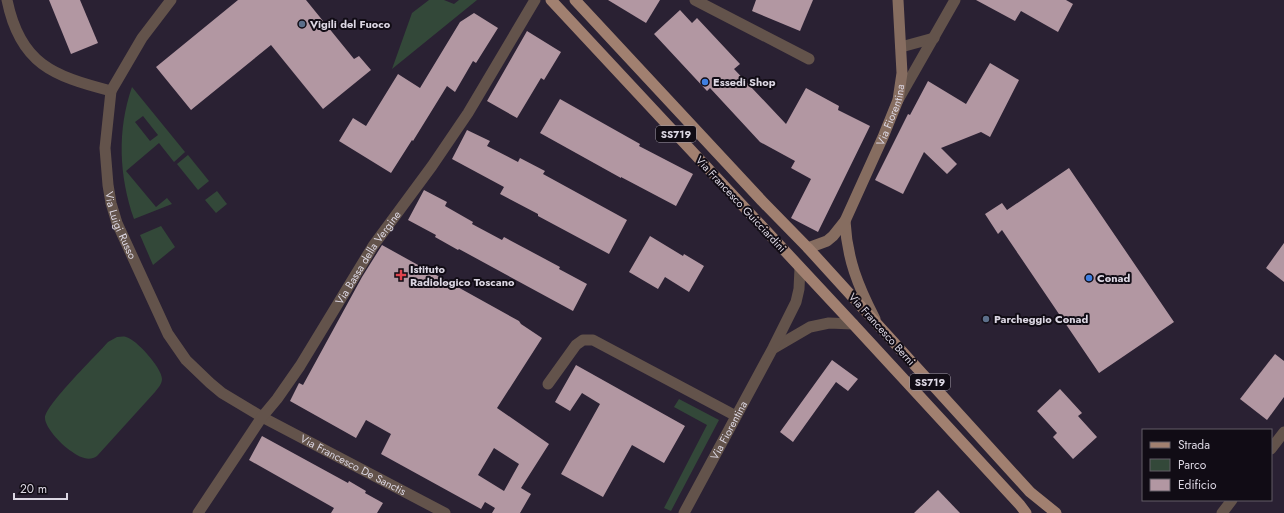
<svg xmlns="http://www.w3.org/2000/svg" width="1284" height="513" font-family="Jost,sans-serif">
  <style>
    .green { fill: #334839; fill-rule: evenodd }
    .building { fill: #b297a2; fill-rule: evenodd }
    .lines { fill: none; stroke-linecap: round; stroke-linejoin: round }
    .minor { stroke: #63534b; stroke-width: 11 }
    .tertiary { stroke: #63534b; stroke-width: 11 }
    .secondary { stroke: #866d60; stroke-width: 11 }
    .primary { stroke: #a18070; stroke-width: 11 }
    .service-dot { fill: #5c6f8a; stroke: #110c15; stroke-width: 1.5 }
    .shop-dot { fill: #3f7fe0; stroke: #110c15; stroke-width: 1.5 }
    .health-dot { fill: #e0444e; stroke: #110c15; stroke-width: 1.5 }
    .labels { text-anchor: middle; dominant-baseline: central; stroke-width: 4; stroke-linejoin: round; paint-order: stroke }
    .shield { fill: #110c15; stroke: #9f9aa5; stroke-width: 1 }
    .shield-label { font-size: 10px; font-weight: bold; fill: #dcd7e3 }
    .poi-label { font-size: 11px; font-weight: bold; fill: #dcd7e3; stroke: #110c15; text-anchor: start }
    .street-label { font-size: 11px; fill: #dcd7e3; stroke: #110c15 }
  </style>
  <rect width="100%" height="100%" fill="#2a2133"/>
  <g class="green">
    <path d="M429,0H444L454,4L459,0H477L392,69L412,13Z"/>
    <path d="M132,87L185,152L174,162L159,143L126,171L156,207L167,198L172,204L134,219C119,176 117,130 132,87ZM143,116L158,135L150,141L135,122Z"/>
    <path d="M188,155L209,181L198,190L177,164Z"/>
    <path d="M217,191L227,204L216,213L205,200Z"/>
    <path d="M161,226L175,247L153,265L140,235Z"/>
    <path d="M117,337C120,337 123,336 126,337C136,339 162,368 162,379C162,384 158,388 155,392L97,456C89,462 79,457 71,451C63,446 45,428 45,418C45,405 97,355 108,342Z"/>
    <path d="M679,399L719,420L671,511L664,508L707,425L674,407Z"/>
  </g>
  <g class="building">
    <path d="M49,0H80L98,43L71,54Z"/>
    <path d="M238,0H306L354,59L359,56L371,70L323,109L271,45L191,110L156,67Z"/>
    <path d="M608,0H660L646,23Z"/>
    <path d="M756,0H813L800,31L752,11Z"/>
    <path d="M976,0H1066L1073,4L1058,32L1021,11L1015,21Z"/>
    <path d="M680,10L692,23L697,18L740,64L734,69L786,124L806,88L839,106L838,110L870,126L818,232L791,218L811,179L791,168L795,161L760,142L710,88L707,91L654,34Z"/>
    <path d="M474,13L498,28L476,63L473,61L455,92L447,86L413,141L412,140L391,173L339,141L353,118L366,126L398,74L420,88L460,22Z"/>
    <path d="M527,31L561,52L544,80L541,78L517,118L487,101Z"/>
    <path d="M990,63L1019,80L990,137L981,132L941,148L957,164L947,174L924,152L903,194L875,180L908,114L910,115L928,81L966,104Z"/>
    <path d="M560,99L640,144L639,146L693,174L676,206L621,177V178L540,133Z"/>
    <path d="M467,130L490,141L487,146L518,162L520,158L545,171L543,174L627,220L609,254L538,216V214L500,194L504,187L452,159Z"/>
    <path d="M1069,168L1174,322L1099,373L1002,230L998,234L985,214L1002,203L1007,210Z"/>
    <path d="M424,190L447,202L445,206L473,222L472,224L502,240L504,237L560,267L559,269L587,284L573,311L459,249L458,250L435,237L436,235L408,220Z"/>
    <path d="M650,236L683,256L684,254L704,266L689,292L665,277L658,289L629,272Z"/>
    <path d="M1284,243V282L1266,268Z"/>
    <path d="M382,245L519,321L521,324L542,338L497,408L549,444L521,488L531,494L520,513H492L495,508L485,502L481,509L381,454L391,434L366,420L356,438L290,401L299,383L303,385L362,277ZM494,448L519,464L504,491L478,475Z"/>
    <path d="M1275,354L1284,361V397L1267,420L1240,399Z"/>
    <path d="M832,360L858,379L848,391L836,382L793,442L780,432Z"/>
    <path d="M576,365L685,426L664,463L632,445L603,497L561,474L600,404L582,393L570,411L555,402Z"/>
    <path d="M1060,389L1082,413L1078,416L1097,437L1073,459L1053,437L1057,433L1037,411Z"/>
    <path d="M262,436L348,483L349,481L366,491L365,493L383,503L377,513H331L334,508L249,460Z"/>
    <path d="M938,490L960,513H914Z"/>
  </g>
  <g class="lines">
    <g class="minor">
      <path d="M7,0C20,64 53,76 111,91"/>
      <path id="s1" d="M171,0L142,38L111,91L105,148L108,185L111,203L117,223L168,334L186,360L210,383L222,393L262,417L445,513"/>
      <path d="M695,0L809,59"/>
      <path d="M901,47L934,38"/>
      <path d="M898,100L955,0"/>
      <path d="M548,384L576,345L583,340H593L736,416"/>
      <path id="s2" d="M198,513L262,417L277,399L300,366L373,246L432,166L468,113L535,0"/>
    </g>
    <g class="tertiary">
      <path d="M774,348L810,327L829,323L853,324"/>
      <path d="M1271,449L1284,432"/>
      <path id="s3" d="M684,513L773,348L796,302L799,289L800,268"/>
      <path d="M1222,513L1232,500"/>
    </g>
    <g class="secondary">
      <path d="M845,221C847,259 858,286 875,319"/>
      <path id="s4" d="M808,248L827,241L833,236L845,221L883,137L898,100L902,73L898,0"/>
    </g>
    <g class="primary">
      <path d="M551,0L853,324L1020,505L1026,513"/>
      <path d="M575,0L762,201L808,248L1030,492L1056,513"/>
    </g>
  </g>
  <g class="service-dot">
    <circle cx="302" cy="24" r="4"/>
    <circle cx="986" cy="319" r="4"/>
  </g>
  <g class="shop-dot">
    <circle cx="705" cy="82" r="4"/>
    <circle cx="1089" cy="278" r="4"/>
  </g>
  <path class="health-dot" d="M399 269h4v4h4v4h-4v4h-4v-4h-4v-4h4z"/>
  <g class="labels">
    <g class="shield">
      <rect x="656" y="126" width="40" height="16" rx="3"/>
      <rect x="910" y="374" width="40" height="16" rx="3"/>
    </g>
    <g class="shield-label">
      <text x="676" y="134">SS719</text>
      <text x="930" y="382">SS719</text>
    </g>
    <g class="poi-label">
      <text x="310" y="24">Vigili del Fuoco</text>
      <text x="713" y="82">Essedi Shop</text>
      <text x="410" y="269">Istituto<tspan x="410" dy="13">Radiologico Toscano</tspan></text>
      <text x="1097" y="278">Conad</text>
      <text x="994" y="319">Parcheggio Conad</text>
    </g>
    <g class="street-label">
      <text stroke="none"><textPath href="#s4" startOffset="163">Via Fiorentina</textPath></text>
      <text transform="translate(741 204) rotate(47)">Via Francesco Guicciardini</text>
      <text stroke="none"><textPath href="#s1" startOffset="246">Via Luigi Russo</textPath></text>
      <text stroke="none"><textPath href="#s2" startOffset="307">Via Bassa della Vergine</textPath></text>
      <text transform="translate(882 329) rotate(48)">Via Francesco Berni</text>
      <text stroke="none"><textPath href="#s3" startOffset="94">Via Fiorentina</textPath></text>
      <text stroke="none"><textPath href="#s1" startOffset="595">Via Francesco De Sanctis</textPath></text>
    </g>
  </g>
  <rect x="1142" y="429" width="130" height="72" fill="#110c15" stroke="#625d67"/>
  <rect x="1150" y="442" width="20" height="6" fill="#a18070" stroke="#625d67"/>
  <text x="1178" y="449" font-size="12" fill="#dcd7e3">Strada</text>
  <rect x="1150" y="459" width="20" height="12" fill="#334839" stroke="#625d67"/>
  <text x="1178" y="469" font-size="12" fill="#dcd7e3">Parco</text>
  <rect x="1150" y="479" width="20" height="12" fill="#b297a2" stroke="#625d67"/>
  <text x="1178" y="489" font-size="12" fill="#dcd7e3">Edificio</text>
  <path d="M14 493v6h53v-6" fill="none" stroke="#dcd7e3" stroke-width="2"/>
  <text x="20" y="493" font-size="12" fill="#dcd7e3" stroke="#110c15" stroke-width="3" paint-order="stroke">20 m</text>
</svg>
